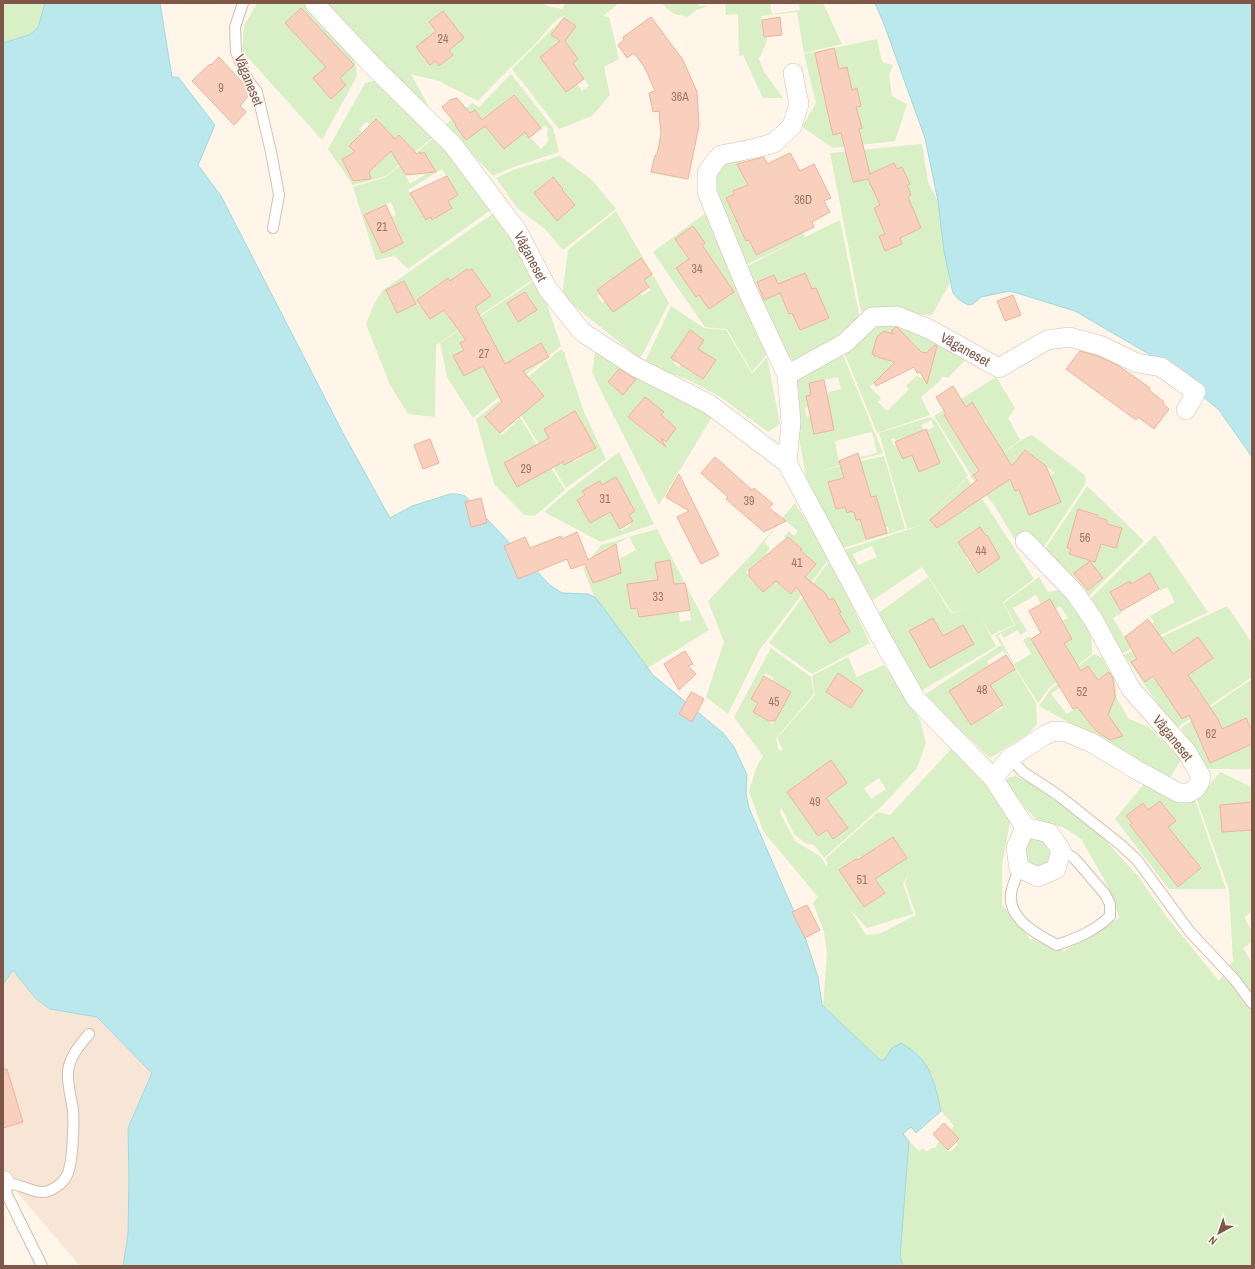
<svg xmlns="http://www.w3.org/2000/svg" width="1255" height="1269" font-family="'Archivo Narrow',sans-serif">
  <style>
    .residential { fill: #f7e6d6 }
    .green { fill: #d9efc5; fill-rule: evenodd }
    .water { fill: #bae8ec; stroke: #9fdadf }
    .building { fill: #f8d0bd; stroke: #ecb49b }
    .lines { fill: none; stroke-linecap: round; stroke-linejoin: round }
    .lane-casing { stroke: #d5bdaf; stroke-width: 12 }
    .street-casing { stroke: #d5bdaf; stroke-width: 20 }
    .lane { stroke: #fff; stroke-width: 10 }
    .street { stroke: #fff; stroke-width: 19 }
    .labels { text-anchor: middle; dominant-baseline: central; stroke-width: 3.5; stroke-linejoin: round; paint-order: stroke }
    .number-label { font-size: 12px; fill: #9c7565 }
    .street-label { font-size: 14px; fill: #7e5748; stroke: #fff9f2 }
  </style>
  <rect width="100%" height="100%" fill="#fff5e9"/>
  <path class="residential" d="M13,969L36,999L50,1009L97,1017L152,1073L128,1128L129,1176L128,1234L123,1266H80L3,1176V984Z"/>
  <g class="green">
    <path d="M3,3H45L38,28L29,35L3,43Z"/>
    <path d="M257,3H306L354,54L357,76L322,140L242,51L244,26Z"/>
    <path d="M324,3H543L547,6L562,9L565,3H619L603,16L609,17L619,59L604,67L610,95L592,116L559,129L512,69L566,15C553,19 545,34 535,44C515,63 496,82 478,101L439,81L411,74L433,114ZM443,11L464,38L449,50L453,55L439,66L435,61L430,65L436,31L429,22ZM564,18L576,26L562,43L551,35ZM553,46L572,51L578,59L573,63L589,86L582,91L577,84L566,92L544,63L550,58L546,52Z"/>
    <path d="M661,3H697L700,6H709L696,10L688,17L674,14Z"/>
    <path d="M725,3H770L772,14L800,10L799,3H823L842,44L804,53L797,12L761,16C762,22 767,30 767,34C768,42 762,52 759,59L764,72L783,98H763L743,55L739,56L738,14L726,15Z"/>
    <path d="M877,39L882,62L893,65L889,75L892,96L907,104L895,141L833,148L802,127L816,103L804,54ZM834,48L820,72L815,53ZM847,68L851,88L852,90L857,89L861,106L857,107L856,109L862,128L833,135L824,96L821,79H820L819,75Z"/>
    <path d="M511,74L553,128L559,152L511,168L493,176L445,125L472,103L479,107ZM513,95L541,128L545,125L548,129L547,136L549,140L541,149L525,132L504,149L481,121ZM474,110L481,118L466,140L455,125Z"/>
    <path d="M377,80L433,137L386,176L353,185L328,149L365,83ZM376,119L395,139H403L373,169L366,163L343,159L355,152L349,145L362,132L359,129L366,122L370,125Z"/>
    <path d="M434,138L463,169L492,209L408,269L395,256L376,260L353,187L386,177ZM419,152L434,169L410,184L402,169ZM442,169L458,195L448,201L452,208L433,220L431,217L426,220L408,190ZM391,202L396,215L392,217L403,242L382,253L364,215Z"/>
    <path d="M922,144L928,182L942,209L950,283L932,315L861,311L830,153ZM848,161L871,178L853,182ZM894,163L897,169L902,167L910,184L907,185L911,195L907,197L921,228L900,238L902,244L886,251L879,237L885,234L874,208L880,205L869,180L879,175L877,170Z"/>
    <path d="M762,150L805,237L840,220L859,314L852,329L796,362L783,354L744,268L797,241L743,266L714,194L713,168ZM761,153L771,173L747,184L737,164ZM750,184L757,185L782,243L755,255L749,240L746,241L727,198L734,194L733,191ZM805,273L812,289L816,288L829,318L800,330L792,313L789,314L780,284Z"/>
    <path d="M560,156L592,180L616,209L563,250L545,229L517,208L496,178L513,170ZM552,177L563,189L562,190L575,205L557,220L534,193Z"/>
    <path d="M616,211L669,303L640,359L562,296L568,250ZM641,259L652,273L643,280L651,290L642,296L640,293L613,312L605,301L602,303L597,296L600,294L597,290Z"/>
    <path d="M707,212L768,353L752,372L727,329L705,327L653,252ZM693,226L705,243L686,256L675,239ZM708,254L724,277L731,294L709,309L699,295L696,297Z"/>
    <path d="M494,213L538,276L436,345L435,417L408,414L390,385L366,324L375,302L383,290ZM467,269L468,271L472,269L491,296L480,304L478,301L444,310L430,319L417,300L448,278L450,281ZM404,281L416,304L397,313L386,290Z"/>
    <path d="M538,278L561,346L473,418L447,377L440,343ZM525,292L537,310L518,322L507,304ZM487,329L509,372L483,366L464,376V350L460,343Z"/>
    <path d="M671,306L704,328L726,330L752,374L767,357L780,424L768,432L719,396L687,379L644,364ZM690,331L704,340L698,349L716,360L703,379L681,365L679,367L674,363Z"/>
    <path d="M891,321L915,327L966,359L949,377H942L940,381L921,397L930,415L877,433L844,352L876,325ZM911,341L918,348L917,349L918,351L935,356L928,379L916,376L906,386L909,389L887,411L878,402L881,398L870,387L895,362L892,360H887L875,357V355Z"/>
    <path d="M596,346L713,415L659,505L592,373ZM621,367L636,379L623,394L608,382ZM664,412L661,415L676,428L663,445L635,423Z"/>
    <path d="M561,349L565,353V356L584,412L606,459L566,488L508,394ZM530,379L544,396L525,412L511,395ZM563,418L596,448L574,462L573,460L564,465L544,429Z"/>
    <path d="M843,355L883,453L820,471L884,456L905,529L843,548L808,489L790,387L800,373ZM838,377L841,389L826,393L830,431L815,434L811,416L807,417L805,408L809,407L806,396L811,395L809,383ZM872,432L877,453L839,462L835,441ZM863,469L871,497L876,496L882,516L881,517L884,528L888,527L889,532L866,539L861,523L863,518L853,513L852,511L847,513L845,507L836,509L828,482L844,478L843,474Z"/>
    <path d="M996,377L1015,408L1008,418L1020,440L971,475L934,416ZM972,403L987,423L986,425L998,443L972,460L946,419Z"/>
    <path d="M506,395L565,490L535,516L524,515L494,484L476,419ZM503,401L519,419L502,435L485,417ZM531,448L517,486L505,463Z"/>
    <path d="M930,417L935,420L968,476L920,526L967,478L983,500L1034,579L1003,602L1014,625L991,635L976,609L996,646L921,691L877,614L928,577L951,613L966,610L952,612L922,567L870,602L844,550L920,526L907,529L879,433ZM931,420L934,427L926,430L940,463L919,472L912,455L897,445L894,446L891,439L894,438L897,443L923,430L921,425ZM980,527L986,536L987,535L1000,558L978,573L972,563L970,564L966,557L967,556L958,542ZM872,546L877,557L858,565L853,554ZM933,618L944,638L910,631Z"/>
    <path d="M1032,435L1085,475L1086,483L1036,559L1019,546L994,505L970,476L1023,439ZM1025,450L1055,473L1050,475L1056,491L1019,490L1015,491L1007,473ZM991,463L986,494L973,475Z"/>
    <path d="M619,452L654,524L601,542L544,512L568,491ZM616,477L629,501L590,523L577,499L585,495L583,491L600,481L602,485ZM631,502L636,511L629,515L631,525L621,531L615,520L616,511Z"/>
    <path d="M1087,486L1144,541L1088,597L1044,551ZM1082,510L1098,514L1097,517L1107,520V524L1122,528L1116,548L1101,544L1095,562L1069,554L1071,549L1067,548L1073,528L1076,529ZM1075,574L1103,578L1088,590Z"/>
    <path d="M795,503L830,558L760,649L728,714L706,697L724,642L708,601L755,551ZM783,519L798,531L794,536L789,531L784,537L794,545L796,544L802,548L800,550L816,564L792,594L770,577L779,563L766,553L770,548L764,542ZM756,564L773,584L763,592L746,572Z"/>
    <path d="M657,529L709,630L643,671L603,618L583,568L601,545ZM629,537L636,550L610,564L603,551ZM648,581L650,588H677L686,587L691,620L680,622L679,611L639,617L637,608L631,609L627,586L634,583Z"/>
    <path d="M1155,535L1208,612L1123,653L1090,599ZM1150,573L1160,591L1167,587L1175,602L1150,616L1154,622L1140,631L1138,628L1124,636L1113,618L1122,613L1112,595L1121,590L1120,587L1129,581L1131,584Z"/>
    <path d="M830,560L870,643L812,674L769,643ZM828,598L850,631L812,611Z"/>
    <path d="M1039,577L1048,592L1060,590L1076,609L1091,632L1092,654L1049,688L1038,703L995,635L1015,625L1004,603ZM1036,595L1041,604L1050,599L1056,609L1060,606L1068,618L1062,621L1072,639L1064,643L1070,652L1047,666L1030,636L1023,640L1031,654L1014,664L998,635L1001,633L1004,638L1017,630L1020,635L1027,631L1013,608Z"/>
    <path d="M1227,606L1252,643V677L1175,729L1124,655ZM1198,637L1213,658L1188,675L1207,702L1183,719L1153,676L1145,682L1132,662L1163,640L1173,654Z"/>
    <path d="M1001,645L1036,703L1037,724L1029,733L990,758L924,695ZM1003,651L1015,669L999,680L987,661ZM949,691L994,692L1003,707L994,713L993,711L971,725Z"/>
    <path d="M771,648L811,677L814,694L776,738L778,748L780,751L783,750L777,738L815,695L812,676L848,657L857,677L884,665L920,720L926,743L917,768L883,805L824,858L814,845L805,843L794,834L781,807L780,813L795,841L821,857L826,866L828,864L825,859L878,812L890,815L952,748L984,781L1010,822L1002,865V905L1030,939L1064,951L1119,918L1113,898L1104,879L1081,839L1063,827L1042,822L1035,818L1015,798L1006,782L1008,778L1015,776L1028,782L1060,804L1104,839L1138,876L1166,916L1219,981L1233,961L1229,890L1197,800L1220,772L1252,787V802L1220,805L1223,832L1252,830V912L1244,917L1252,931V942L1243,948L1252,962V1266H903L899,1256L909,1141L919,1151L923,1148L926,1152L931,1148H935L939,1141L950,1152L958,1144L947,1133L954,1126L941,1111L932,1074L892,1048L884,1060H880L823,1007L827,953L824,932L813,903L818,897L763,831L749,791L756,768L763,756L734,717ZM765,673L774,678L772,681L791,692L773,724L754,712L758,703L751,699ZM838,673L863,690L851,708L826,692ZM831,760L847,783L823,800L827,830L818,836L787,792ZM879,778L886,789L871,799L864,788ZM893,837L907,858L889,869L875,848ZM860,856L885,893L839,870ZM908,875L905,883L916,915L879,934L866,935L850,909L867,928L913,914L903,883Z"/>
    <path d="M1094,654L1102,658L1115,681L1117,699L1129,719L1149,727L1181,760L1170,778L1039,706L1051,689ZM1088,666L1098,680L1112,679C1116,692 1115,702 1107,714L1122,734L1117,738L1110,740L1103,736L1098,729L1095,731L1077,707L1067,714L1051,694Z"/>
    <path d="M1252,679V731L1246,718L1222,729L1217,716L1199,725V739L1210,763L1252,744V769H1207L1181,728Z"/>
    <path d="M1144,784L1178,800H1195L1226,889H1169L1115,819ZM1143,803L1148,810L1168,827L1201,868L1178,887L1130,825L1132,823L1126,816Z"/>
    <path d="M1028,836L1040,838L1050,851C1050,860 1047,866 1039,871L1025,862V839Z"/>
  </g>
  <g class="water">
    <path d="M45,3H160L172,77H178L215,125L198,165L221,196L344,435L390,518L412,506L450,494H458L465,496L550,585L562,593L588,594L596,598L653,675L723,733L734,747L747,775L746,794L749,808L805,937L818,977L822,1005L880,1060H884L892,1048L901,1043C932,1061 933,1079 941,1111L916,1133L911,1127L903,1134L909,1141L900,1256L903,1266H123L128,1234L129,1176L128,1128L152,1073L97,1017L50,1009L36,999L13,970L3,984V43L29,35L38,28Z"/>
    <path d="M875,3H1252V457L1219,410L1159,360L1075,311L1010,291L981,297L973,304L968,305L958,299L953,293L944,251L938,201L925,138L884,24Z"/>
  </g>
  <g class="building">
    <path d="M301,8L354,65L340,78L346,85L331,99L313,78L326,67L285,23Z"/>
    <path d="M443,11L464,38L449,50L453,55L439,66L435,61L430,65L416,47L436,31L429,22Z"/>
    <path d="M651,17L683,60L697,92L699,126L688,179L651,172L655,155H657L661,134L659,111L653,112L649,93L655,91L645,68L634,53L627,58L618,45L624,40L623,37Z"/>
    <path d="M780,17L782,35L764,37L762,20Z"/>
    <path d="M564,18L576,26L565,41L578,59L573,63L584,79L566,92L540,57L560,41L551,35Z"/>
    <path d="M834,48L839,69L847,67L852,90L857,88L861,106L856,107L862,128L859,129L870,174L894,163L897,169L902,167L910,184L907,185L911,195L908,197L921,228L900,238L902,244L885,251L879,236L885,234L874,208L880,205L868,179L853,182L841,133L833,135L828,114L815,53Z"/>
    <path d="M219,57L241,81L250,94L240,106L246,112L234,125L192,81L210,64L211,65Z"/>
    <path d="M514,95L541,128L529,138L525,132L504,149L485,126L466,140L455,125L456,124L442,107L450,100L457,98L470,113L475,110L482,120Z"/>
    <path d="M376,119L395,139L399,135L417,154L420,152L421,154L424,152L436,172L406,175L391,151L369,172L371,179L353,181L342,159L355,152L349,146Z"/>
    <path d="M790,153L800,171L814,164L831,198L824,201L830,212L812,222L814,227L756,255L749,240L746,241L726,198L734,194L733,191L748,185L737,164L763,157L767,164Z"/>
    <path d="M447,176L458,195L448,201L452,208L432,220L431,217L426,220L410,193Z"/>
    <path d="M553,177L563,189L562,190L575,205L557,221L534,193Z"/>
    <path d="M386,205L403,243L382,253L364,215Z"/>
    <path d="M693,226L705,243L702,245L734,292L709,309L699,295L696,297L676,268L689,259L675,239Z"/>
    <path d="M641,258L652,274L644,280L649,287L613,312L597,290Z"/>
    <path d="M467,269L468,271L472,269L491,296L475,307L505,364L541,343L549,357L523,371L544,396L500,433L485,417L502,402L483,366L464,376L453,356L464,350L460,343L466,340L444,310L430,319L417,300L448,278L450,281Z"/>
    <path d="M805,273L812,289L816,288L829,318L800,330L792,313L789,314L780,293L764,300L757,282L774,275L778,284Z"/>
    <path d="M404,281L416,304L397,313L386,290Z"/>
    <path d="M525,292L537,310L518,322L507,303Z"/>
    <path d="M1013,295L1021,315L1005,321L997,301Z"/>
    <path d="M896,327L898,328L921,352L926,353L935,345L937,346L927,384L920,372L917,373L914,367L876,386L874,383L895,362L874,356L875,355L872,354L877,337L883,331L894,334L891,331Z"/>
    <path d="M690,330L704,340L698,349L716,360L703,379L671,358Z"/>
    <path d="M1080,351L1098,356L1119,366L1150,388L1149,390L1164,402L1163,404L1169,409L1154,429L1138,417L1136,420L1066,369Z"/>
    <path d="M619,369L636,379L623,395L608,382Z"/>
    <path d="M824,380L834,430L814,434L806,396L811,395L809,383Z"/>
    <path d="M953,386L966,407L972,402L1012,466L1025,450L1046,466L1061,502L1029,515L1019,490L1015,491L1010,479L937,528L930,520L977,480L973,475L979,471L944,415L946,414L936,397Z"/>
    <path d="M645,397L664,412L661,415L676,428L666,442L661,438L666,447L628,417Z"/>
    <path d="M575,411L596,448L564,465L563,462L517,487L504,463L549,438L544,429Z"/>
    <path d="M926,429L940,463L919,472L912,455L903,459L895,442Z"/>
    <path d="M430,439L439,463L423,469L414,445Z"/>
    <path d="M858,453L871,497L876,496L887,533L866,539L860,519L856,520L854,512L853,513L852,511L847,513L845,507L836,509L828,482L844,478L839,461Z"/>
    <path d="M715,457L752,490L754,488L773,504L769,508L786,521L764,532L726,499L728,497L701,473Z"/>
    <path d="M679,474L719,555L701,564L677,517L689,511L666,497Z"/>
    <path d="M616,477L635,511L629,515L633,521L620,529L610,512L590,523L577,500L585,495L582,491L600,481L602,485Z"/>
    <path d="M481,498L487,523L471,527L465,502Z"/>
    <path d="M1078,509L1098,515L1097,517L1107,520V524L1122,528L1116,548L1101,544L1095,562L1069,554L1071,549L1067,548Z"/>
    <path d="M980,527L986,536L987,535L1000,558L978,573L958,542Z"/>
    <path d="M577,532L588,560L616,544L621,573L593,583L585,564L571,569L567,559L518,579L504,546L525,537L530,548L561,536L562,539Z"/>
    <path d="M788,537L802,549L800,550L816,564L805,577L825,593L829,600L833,598L841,612L839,613L850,631L830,643L797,587L791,594L776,581L763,592L749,576V570Z"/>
    <path d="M670,560L674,584L685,583L690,610L639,617L637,608L631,609L627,584L658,580L655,563Z"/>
    <path d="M1090,561L1103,578L1088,590L1074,573Z"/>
    <path d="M1150,573L1159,589L1121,611L1110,592L1130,581L1131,584Z"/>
    <path d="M1050,599L1072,639L1064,643L1081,671L1088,666L1098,680L1109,672L1113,678L1115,697L1108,715L1123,736L1110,740L1096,731L1077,707L1073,709L1031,639L1041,633L1029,611Z"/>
    <path d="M933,618L943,636L963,625L974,644L930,668L909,631Z"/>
    <path d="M1148,619L1173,654L1198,637L1213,658L1188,675L1218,719L1222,729L1246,718L1252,731V744L1210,763L1189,715L1182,719L1153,676L1145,682L1131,662L1137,659L1125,637Z"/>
    <path d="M685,651L693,664L688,666L696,674L679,690L664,664Z"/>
    <path d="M1006,655L1015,669L990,685L1003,705L971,725L949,691Z"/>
    <path d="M838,673L863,690L851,708L826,692Z"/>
    <path d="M764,676L791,692L775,721H769L753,712L758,703L751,699Z"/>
    <path d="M691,692L704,699L692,722L679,714Z"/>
    <path d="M831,760L847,783L826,798L848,828L833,839L827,830L818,836L787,792Z"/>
    <path d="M1160,801L1176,821L1168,827L1201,868L1178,887L1130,825L1132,823L1126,816L1143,803L1148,810Z"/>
    <path d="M1252,802V830L1222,832L1220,805Z"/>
    <path d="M893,837L907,858L875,879L885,893L864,907L839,870L856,859H859Z"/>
    <path d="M807,905L820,930L805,938L792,912Z"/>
    <path d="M3,1069H7L23,1122L3,1128Z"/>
    <path d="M944,1123L959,1139L948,1150L933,1134Z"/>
  </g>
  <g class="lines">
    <defs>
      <g id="lane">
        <path d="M243,3L235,27L236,52L248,80L257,92L271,152L279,195L273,228"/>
        <path d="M1010,758L1023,772L1058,795L1121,845L1137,860L1190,932L1235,980L1252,1003"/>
        <path d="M1019,868C1017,875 1014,882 1012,889C1004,917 1036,934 1057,945C1077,938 1095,931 1110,916V904L1105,894L1074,858L1061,850"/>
        <path d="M42,1266L7,1195L5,1183C10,1184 15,1184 20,1186C28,1188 35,1193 44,1192C52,1191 62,1184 66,1177C73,1167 74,1123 73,1110C71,1097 67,1084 68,1071C70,1056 80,1045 89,1034"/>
      </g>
      <g id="street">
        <path id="s1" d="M314,3L372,65L453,145L518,232L547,288L582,332L636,367L709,404L787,463L879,634L916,699L993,778L1025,827L1049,833L1061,850L1056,869L1038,877L1019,868L1016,848L1025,827"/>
        <path id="s2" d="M787,375L845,343L872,317L897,316L929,329L999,368L1047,340L1069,337L1102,346L1137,363L1161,367L1196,392L1186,410"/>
        <path d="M787,463L791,422L787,375L748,292L707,192V173L716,160L721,155L756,148L774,143L792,126L799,104L793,73"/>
        <path d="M993,778L1010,758L1045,735L1054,731L1066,732L1092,743L1135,769L1179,793H1188L1195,789L1199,784L1201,777L1187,752L1131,689L1093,619L1075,593L1025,541"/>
        <path d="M3,1180L5,1183"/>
      </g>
    </defs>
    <use href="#lane" class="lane-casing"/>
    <use href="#street" class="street-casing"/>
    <use href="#lane" class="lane"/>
    <use href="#street" class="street"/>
  </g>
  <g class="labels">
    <g class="number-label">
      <text x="443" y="39">24</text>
      <text x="221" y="88">9</text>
      <text x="680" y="97">36A</text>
      <text x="803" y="200">36D</text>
      <text x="382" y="227">21</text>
      <text x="697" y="269">34</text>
      <text x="484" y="354">27</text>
      <text x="526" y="469">29</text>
      <text x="605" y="499">31</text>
      <text x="749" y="501">39</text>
      <text x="1085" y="538">56</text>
      <text x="981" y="551">44</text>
      <text x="797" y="563">41</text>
      <text x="658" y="597">33</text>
      <text x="982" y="690">48</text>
      <text x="1082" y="692">52</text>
      <text x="774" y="702">45</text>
      <text x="1211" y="734">62</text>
      <text x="815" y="802">49</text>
      <text x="862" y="880">51</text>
    </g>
    <g class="street-label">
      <text transform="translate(249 80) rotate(68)">Våganeset</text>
      <text stroke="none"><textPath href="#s1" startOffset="335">Våganeset</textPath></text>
      <text stroke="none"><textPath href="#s2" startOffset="205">Våganeset</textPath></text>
      <text transform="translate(1173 738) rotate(51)">Våganeset</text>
    </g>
  </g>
  <rect width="1255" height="1269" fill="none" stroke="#7e5748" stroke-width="8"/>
  <g transform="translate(1219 1233) rotate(220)" stroke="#fff9f2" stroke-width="3" paint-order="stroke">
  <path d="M0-3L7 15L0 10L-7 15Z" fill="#7e5748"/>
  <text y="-6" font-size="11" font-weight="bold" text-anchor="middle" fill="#7e5748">N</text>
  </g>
</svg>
